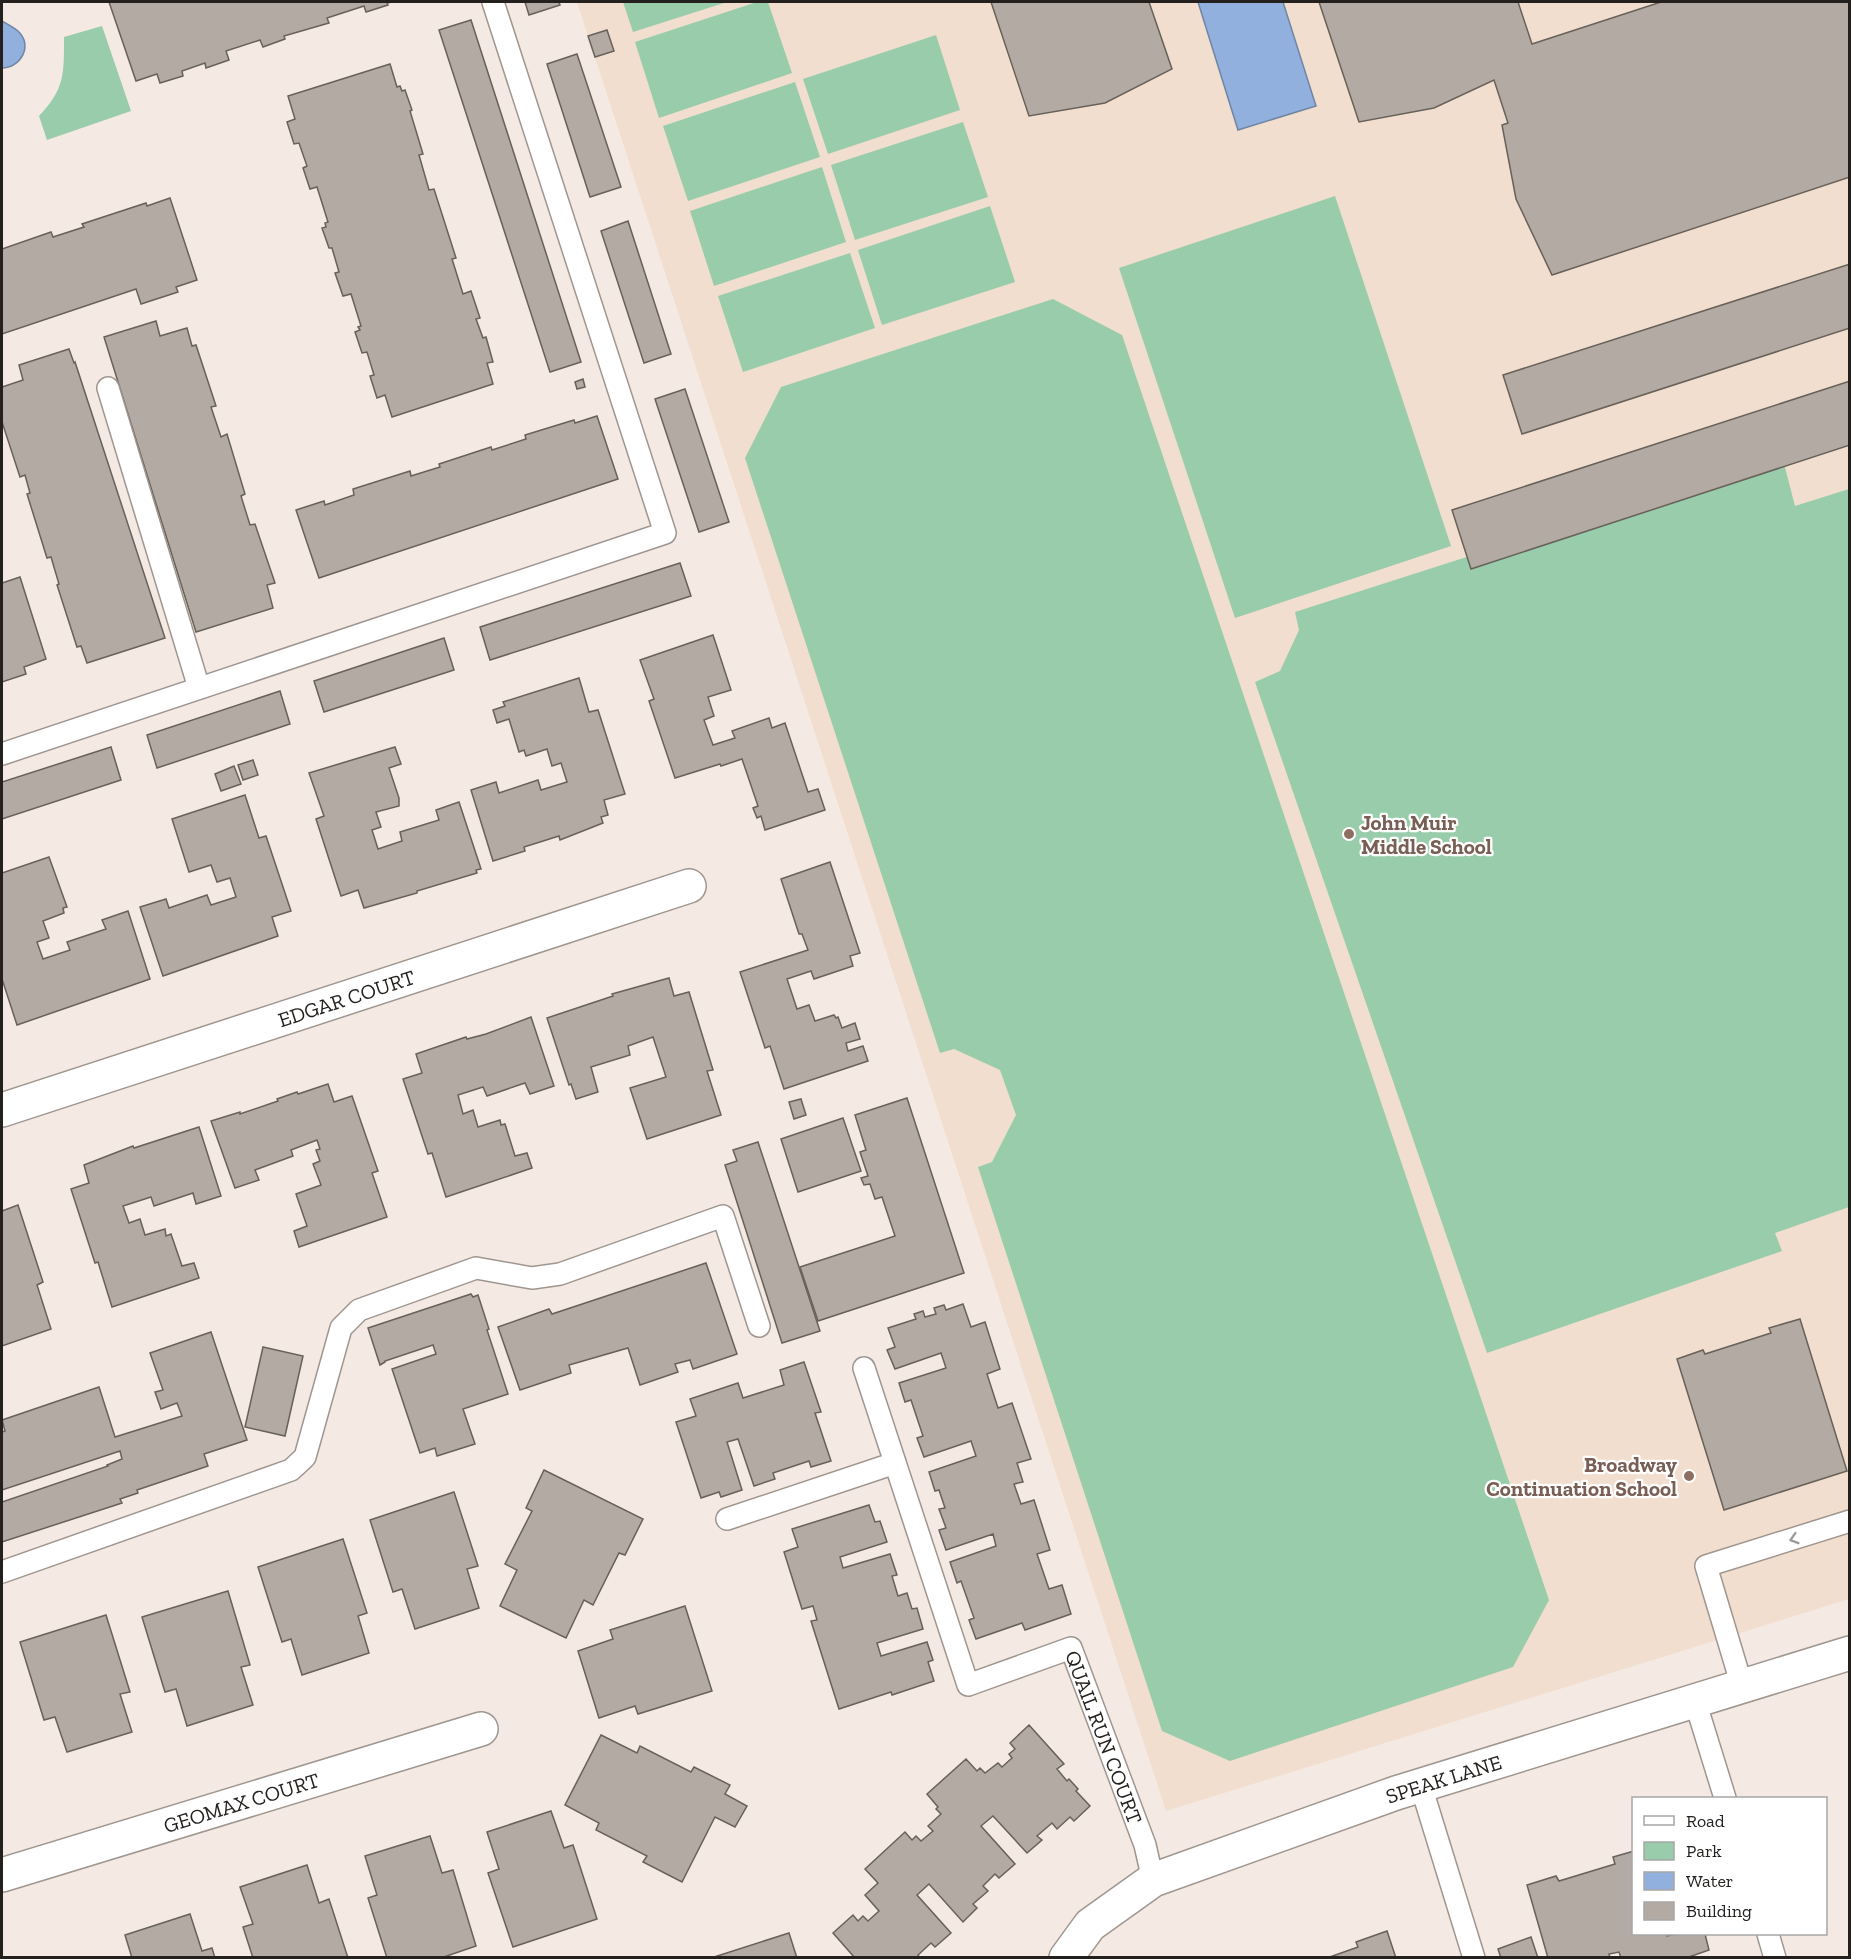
<svg xmlns="http://www.w3.org/2000/svg" width="1851" height="1959" font-family="'Zilla Slab',serif">
  <style>
    .education { fill: #f1dece }
    .green { fill: #98ccab }
    .water { fill: #91b0dd; stroke: #7085a4; stroke-width: 1.5 }
    .building { fill: #b2aaa3; stroke: #68615a; stroke-width: 1.5 }
    .lines { fill: none; stroke-linecap: round; stroke-linejoin: round }
    .lane-casing { stroke: #9f9690; stroke-width: 24 }
    .street-casing { stroke: #9f9690; stroke-width: 36 }
    .lane { stroke: #fff; stroke-width: 21 }
    .street { stroke: #fff; stroke-width: 33 }
    .oneway { stroke: #9c9b9a }
    .education-dot { fill: #8d6e63; stroke: #fff; stroke-width: 2 }
    .labels { text-anchor: middle; dominant-baseline: central; stroke-width: 4.5; stroke-linejoin: round; paint-order: stroke }
    .education-label { font-size: 21px; font-weight: bold; fill: #785e54; stroke: #fff; text-anchor: start }
    .street-label { font-size: 21px; fill: #23201e; stroke: #fff }
  </style>
  <rect width="100%" height="100%" fill="#f4e9e3"/>
  <path class="education" d="M577,2H1849V1599L1166,1811Z"/>
  <g class="green">
    <path d="M623,2H727L633,32Z"/>
    <path d="M757,2H768L792,73L659,118L635,42Z"/>
    <path d="M102,26L131,111L47,140L39,116C65,89 64,73 64,37Z"/>
    <path d="M936,35L960,110L828,154L803,79Z"/>
    <path d="M795,82L820,157L688,201L663,126Z"/>
    <path d="M963,122L988,197L855,240L831,165Z"/>
    <path d="M822,167L846,242L714,286L690,211Z"/>
    <path d="M1335,196L1451,546L1235,618L1119,268Z"/>
    <path d="M990,206L1015,282L882,325L858,250Z"/>
    <path d="M850,253L875,328L743,372L718,296Z"/>
    <path d="M1053,299L1122,335L1549,1600L1513,1667L1230,1761L1162,1731L978,1167L992,1162L1016,1115L1000,1070L954,1049L940,1053L745,458L781,387Z"/>
    <path d="M1782,456L1795,506L1849,489V1207L1775,1233L1782,1251L1487,1353L1255,682L1280,671L1299,630L1295,612Z"/>
  </g>
  <g class="water">
    <path d="M1198,2H1283L1316,106L1238,130Z"/>
    <path d="M2,21C7,24 13,27 18,31C34,46 20,68 2,68Z"/>
  </g>
  <g class="building">
    <path d="M109,2H392L387,3L388,5L366,12L364,6L327,18L329,23L284,36L285,39L263,47L260,40L226,51L229,60L206,68L205,63L182,71L183,76L160,83L157,74L136,81Z"/>
    <path d="M525,2H559L560,5L529,15Z"/>
    <path d="M991,2H1149L1172,69L1105,103L1029,116Z"/>
    <path d="M1319,2H1518L1532,44L1661,2H1850V177L1552,275L1516,199L1502,125L1508,123L1494,80L1434,108L1359,122Z"/>
    <path d="M471,20L581,362L550,372L439,30Z"/>
    <path d="M607,30L614,51L595,57L588,36Z"/>
    <path d="M577,54L621,187L590,197L547,64Z"/>
    <path d="M390,64L397,87L400,86L402,91L405,90L412,110L410,111L423,154L419,155L429,190L434,189L456,258L452,259L463,294L471,291L480,318L476,319L483,338L486,337L493,362L487,363L493,384L392,417L385,395L377,398L370,376L374,375L367,352L362,353L355,332L360,330L358,327L361,326L351,294L343,296L335,273L339,272L332,248H329L322,228L326,227L325,223L328,222L317,187L310,189L303,168L307,166L299,143L294,144L287,122L295,119L288,96Z"/>
    <path d="M170,198L197,280L176,287L178,292L141,304L136,289L2,334V249L51,232L53,237L84,227L82,224L146,203L147,206Z"/>
    <path d="M628,221L671,354L644,363L601,231Z"/>
    <path d="M1850,264V328L1522,434L1503,375Z"/>
    <path d="M156,321L160,336L187,328L192,346L196,345L216,406L211,407L221,437L227,434L245,494L241,496L250,525L255,524L275,583L267,585L273,608L196,632L104,337Z"/>
    <path d="M69,349L74,363L75,362L165,638L87,663L81,646L77,647L57,585L59,584L51,557L47,558L27,494L30,493L25,475L20,477L2,422V387L23,380L19,365Z"/>
    <path d="M583,379L585,387L577,389L575,382Z"/>
    <path d="M1850,381V445L1471,569L1452,510Z"/>
    <path d="M685,389L729,522L699,532L655,399Z"/>
    <path d="M597,416L618,479L319,578L296,510L324,501L325,505L354,495L353,489L410,471L411,476L440,467L439,464L491,447L492,450L526,439L525,435L574,420L575,423Z"/>
    <path d="M680,563L691,596L490,660L480,627Z"/>
    <path d="M20,577L46,659L24,667L26,674L2,682V583Z"/>
    <path d="M713,635L731,690L708,697L714,716L704,720L713,745L735,738L732,731L769,718L772,728L785,723L808,792L818,789L825,810L765,830L761,816L757,818L753,808L758,806L742,759L721,766L720,764L675,778L649,701L654,699L640,660Z"/>
    <path d="M444,638L454,670L324,712L314,681Z"/>
    <path d="M579,678L589,712L598,710L625,794L604,800L608,815L601,817L603,823L560,840L559,836L524,847L525,851L493,861L471,790L496,782L499,793L538,780L541,790L567,782L561,763L552,766L547,749L526,756L524,750L519,752L509,719L497,723L493,710L505,706L503,702Z"/>
    <path d="M280,691L290,724L157,768L147,735Z"/>
    <path d="M111,747L121,780L2,819V782Z"/>
    <path d="M395,747L401,764L389,768L399,798V806L376,812L381,827L372,830L378,849L402,841L400,832L439,820L436,810L459,802L481,869L476,870L477,873L417,891V893L364,908L358,890L341,896L316,819L324,816L309,773Z"/>
    <path d="M253,760L258,775L243,780L238,765Z"/>
    <path d="M234,766L241,784L221,791L215,774Z"/>
    <path d="M245,795L259,838L266,836L291,911L272,917L278,936L163,976L140,907L166,899L169,908L207,895L211,905L236,897L230,878L217,882L211,865L189,872L172,819Z"/>
    <path d="M49,857L67,907L63,908L64,913L43,921L49,938L37,942L43,959L70,950L67,942L106,929L102,920L128,911L150,979L17,1025L2,979V873Z"/>
    <path d="M830,862L860,953L850,956L853,966L814,979L811,971L787,979L797,1009L809,1005L815,1021L834,1015L836,1018L838,1017L842,1028L855,1023L860,1039L846,1043L848,1051L863,1046L868,1061L784,1089L770,1046L765,1048L740,972L808,950L802,934H799L781,879Z"/>
    <path d="M669,978L674,996L689,992L713,1070L707,1071L721,1115L647,1139L630,1088L666,1077L653,1037L628,1046L630,1055L591,1067L598,1092L576,1099L571,1084L569,1085L547,1018L613,996L612,994Z"/>
    <path d="M531,1017L554,1086L530,1094L525,1083L487,1096L483,1087L458,1095L463,1114L473,1110L478,1127L500,1120L501,1125L505,1124L515,1156L527,1153L532,1168L446,1197L432,1153L428,1154L403,1079L422,1073L416,1054L466,1037L467,1039L486,1034Z"/>
    <path d="M328,1084L334,1102L352,1096L378,1171L372,1173L387,1217L299,1247L294,1231L307,1226L296,1194L321,1185L313,1164L320,1161L316,1150L320,1149L317,1140L291,1150L293,1156L255,1170L259,1180L235,1188L211,1121L240,1112V1114L278,1101L277,1099L297,1092L298,1094Z"/>
    <path d="M907,1098L964,1273L818,1321L800,1267L895,1236L882,1197L875,1199L870,1184L864,1185L861,1178L868,1176L860,1152L866,1150L855,1115Z"/>
    <path d="M801,1099L806,1115L794,1119L789,1102Z"/>
    <path d="M843,1118L861,1171L798,1192L781,1139Z"/>
    <path d="M199,1127L221,1196L196,1204L193,1193L154,1206L151,1197L123,1206L129,1223L140,1219L145,1235L165,1229L166,1236L171,1234L182,1266L194,1263L199,1278L112,1307L98,1262L95,1263L71,1189L89,1183L84,1165L133,1146L134,1148Z"/>
    <path d="M758,1142L820,1331L782,1343L725,1165L737,1161L733,1150Z"/>
    <path d="M18,1205L43,1282L37,1285L51,1329L2,1346V1211Z"/>
    <path d="M706,1263L737,1354L693,1369L690,1360L675,1364L678,1372L640,1385L628,1348L569,1365L571,1373L520,1390L498,1327L549,1309L552,1314Z"/>
    <path d="M471,1294L473,1297L478,1295L489,1329L487,1330L508,1394L463,1409L475,1444L437,1456L435,1448L420,1453L392,1369L436,1354L433,1345L385,1361V1362L380,1365L368,1328Z"/>
    <path d="M963,1304L971,1327L985,1322L1000,1369L987,1374L998,1408L1012,1403L1031,1459L1017,1463L1023,1482L1014,1484L1021,1504L1034,1500L1050,1550L1037,1554L1049,1589L1062,1585L1071,1614L1025,1630L1022,1623L976,1639L969,1620L974,1618L961,1581L957,1583L950,1562L996,1546L993,1534L946,1550L939,1530L946,1528L939,1509L945,1508L939,1490L935,1491L929,1472L976,1456L971,1441L924,1457L917,1438L923,1436L911,1400L905,1402L899,1383L946,1368L941,1353L895,1369L887,1350L895,1347L888,1328L916,1319L914,1314L923,1311L925,1317L936,1314L934,1308L944,1305L946,1310Z"/>
    <path d="M1800,1319L1847,1471L1724,1510L1677,1359L1703,1350L1705,1354L1771,1333L1769,1328Z"/>
    <path d="M211,1332L247,1440L204,1454L208,1466L137,1490L138,1493L120,1499L122,1503L2,1542V1502L108,1466L107,1465L122,1459L120,1451L2,1490V1432L5,1431L2,1420L99,1387L115,1437L182,1416L177,1403L161,1409L155,1392L163,1390L150,1353Z"/>
    <path d="M263,1347L303,1356L285,1436L245,1427Z"/>
    <path d="M804,1362L821,1412L815,1413L831,1461L811,1467L809,1461L773,1473L775,1479L754,1486L738,1439L727,1442L742,1490L721,1497L719,1492L701,1498L676,1422L696,1416L690,1399L738,1383L743,1398L784,1385L780,1370Z"/>
    <path d="M544,1470L643,1519L625,1555L619,1553L593,1605L584,1600L566,1638L500,1606L517,1570L505,1564L532,1511L526,1508Z"/>
    <path d="M454,1492L478,1566L467,1569L479,1608L415,1629L402,1589L393,1592L370,1520Z"/>
    <path d="M869,1505L875,1522L880,1521L887,1542L840,1557L843,1568L890,1554L897,1575L892,1576L898,1596L907,1593L912,1609L917,1608L923,1629L877,1643L881,1656L927,1642L933,1660L928,1662L934,1681L892,1695L891,1692L839,1709L811,1621L817,1620L813,1606L802,1609L784,1552L798,1547L792,1529Z"/>
    <path d="M343,1539L367,1613L358,1616L369,1653L302,1675L291,1639L282,1642L258,1567Z"/>
    <path d="M228,1591L250,1665L241,1667L253,1705L187,1726L176,1689L165,1692L142,1617Z"/>
    <path d="M685,1606L712,1691L638,1714L635,1706L599,1718L578,1651L613,1639L610,1630Z"/>
    <path d="M106,1615L130,1692L120,1694L132,1732L67,1752L55,1717L44,1720L20,1642Z"/>
    <path d="M1029,1725L1064,1764L1057,1769L1067,1781L1069,1779L1078,1789L1076,1791L1090,1806L1074,1821L1070,1817L1057,1829L1052,1823L1037,1836L1042,1840L1027,1853L993,1816L981,1826L1015,1864L999,1878L995,1874L983,1886L988,1891L973,1904L977,1908L963,1922L929,1884L917,1895L951,1933L935,1947L931,1943L918,1955L920,1958H855L833,1933L853,1915L858,1921L863,1916L868,1921L879,1911L865,1895L878,1883L865,1869L905,1832L912,1840L916,1836L921,1841L933,1831L928,1826L941,1814L936,1809L938,1807L927,1794L966,1759L977,1771L980,1768L985,1773L998,1763L1002,1767L1012,1758L1009,1754L1015,1749L1010,1743Z"/>
    <path d="M601,1735L637,1753L640,1746L691,1772L694,1767L730,1785L725,1794L747,1806L735,1827L715,1817L682,1882L643,1862L647,1856L596,1830L599,1823L565,1805Z"/>
    <path d="M551,1811L564,1848L573,1845L597,1919L513,1947L488,1873L499,1869L487,1832Z"/>
    <path d="M430,1836L442,1873L453,1870L476,1946L441,1958H387L368,1898L377,1895L365,1856Z"/>
    <path d="M1634,1851V1934H1666L1667,1936L1676,1934H1705L1709,1950L1686,1958H1621L1619,1952L1609,1954L1610,1958H1548L1527,1885L1556,1876L1559,1881L1615,1864L1613,1857Z"/>
    <path d="M307,1865L319,1903L329,1899L348,1958H253L243,1927L253,1924L240,1887Z"/>
    <path d="M190,1914L202,1951L212,1948L215,1958H132L125,1935Z"/>
    <path d="M1387,1931L1396,1958H1327L1358,1947L1356,1942Z"/>
    <path d="M789,1933L797,1958H711Z"/>
    <path d="M1531,1937L1538,1958H1501L1498,1949Z"/>
  </g>
  <g class="lines">
    <defs>
      <g id="lane">
        <path d="M108,388L199,688"/>
        <path d="M2,754L665,533L493,2"/>
        <path id="s1" d="M864,1368L968,1685L1071,1648L1145,1845L1153,1880"/>
        <path d="M727,1519L895,1463"/>
        <path d="M2,1572L291,1470L305,1457L341,1328L359,1310L476,1268L532,1278L560,1274L723,1216L759,1326"/>
        <path d="M1742,1686L1706,1566L1850,1521"/>
        <path d="M1695,1701L1725,1798"/>
        <path d="M1421,1786L1474,1958"/>
        <path d="M1768,1934L1775,1958"/>
      </g>
      <g id="street">
        <path id="s2" d="M2,1110L689,886"/>
        <path id="s3" d="M2,1875L481,1729"/>
        <path id="s4" d="M1066,1958L1090,1925L1153,1880L1396,1793L1850,1653"/>
      </g>
    </defs>
    <use href="#lane" class="lane-casing"/>
    <use href="#street" class="street-casing"/>
    <use href="#lane" class="lane"/>
    <use href="#street" class="street"/>
  </g>
  <defs><path id="oneway-chevron" d="M-2-3.5L2.5 0L-2 3.5" fill="none" stroke-width="1.6" stroke-linecap="round" stroke-linejoin="round" transform="scale(1.5)"/></defs>
  <use class="oneway" href="#oneway-chevron" transform="translate(1794 1539) rotate(163)"/>
  <g class="education-dot">
    <circle cx="1349" cy="834" r="6"/>
    <circle cx="1689" cy="1476" r="6"/>
  </g>
  <g class="labels">
    <g class="education-label">
      <text x="1361" y="822">John Muir<tspan x="1361" dy="24">Middle School</tspan></text>
      <text x="1677" y="1464" text-anchor="end">Broadway<tspan x="1677" dy="24">Continuation School</tspan></text>
    </g>
    <g class="street-label">
      <text stroke="none"><textPath href="#s2" startOffset="362">EDGAR COURT</textPath></text>
      <text stroke="none"><textPath href="#s1" startOffset="538">QUAIL RUN COURT</textPath></text>
      <text stroke="none"><textPath href="#s4" startOffset="426">SPEAK LANE</textPath></text>
      <text stroke="none"><textPath href="#s3" startOffset="250">GEOMAX COURT</textPath></text>
    </g>
  </g>
  <rect width="1851" height="1959" fill="none" stroke="#23201e" stroke-width="6"/>
  <rect x="1632" y="1797" width="195" height="138" fill="#ffffff" stroke="#a7a6a5" stroke-width="1.5"/>
  <rect x="1644" y="1816" width="30" height="9" fill="#ffffff" stroke="#a7a6a5" stroke-width="1.5"/>
  <text x="1686" y="1827" font-size="18" fill="#23201e">Road</text>
  <rect x="1644" y="1842" width="30" height="18" fill="#98ccab" stroke="#a7a6a5" stroke-width="1.5"/>
  <text x="1686" y="1857" font-size="18" fill="#23201e">Park</text>
  <rect x="1644" y="1872" width="30" height="18" fill="#91b0dd" stroke="#a7a6a5" stroke-width="1.5"/>
  <text x="1686" y="1887" font-size="18" fill="#23201e">Water</text>
  <rect x="1644" y="1902" width="30" height="18" fill="#b2aaa3" stroke="#a7a6a5" stroke-width="1.5"/>
  <text x="1686" y="1917" font-size="18" fill="#23201e">Building</text>
</svg>
